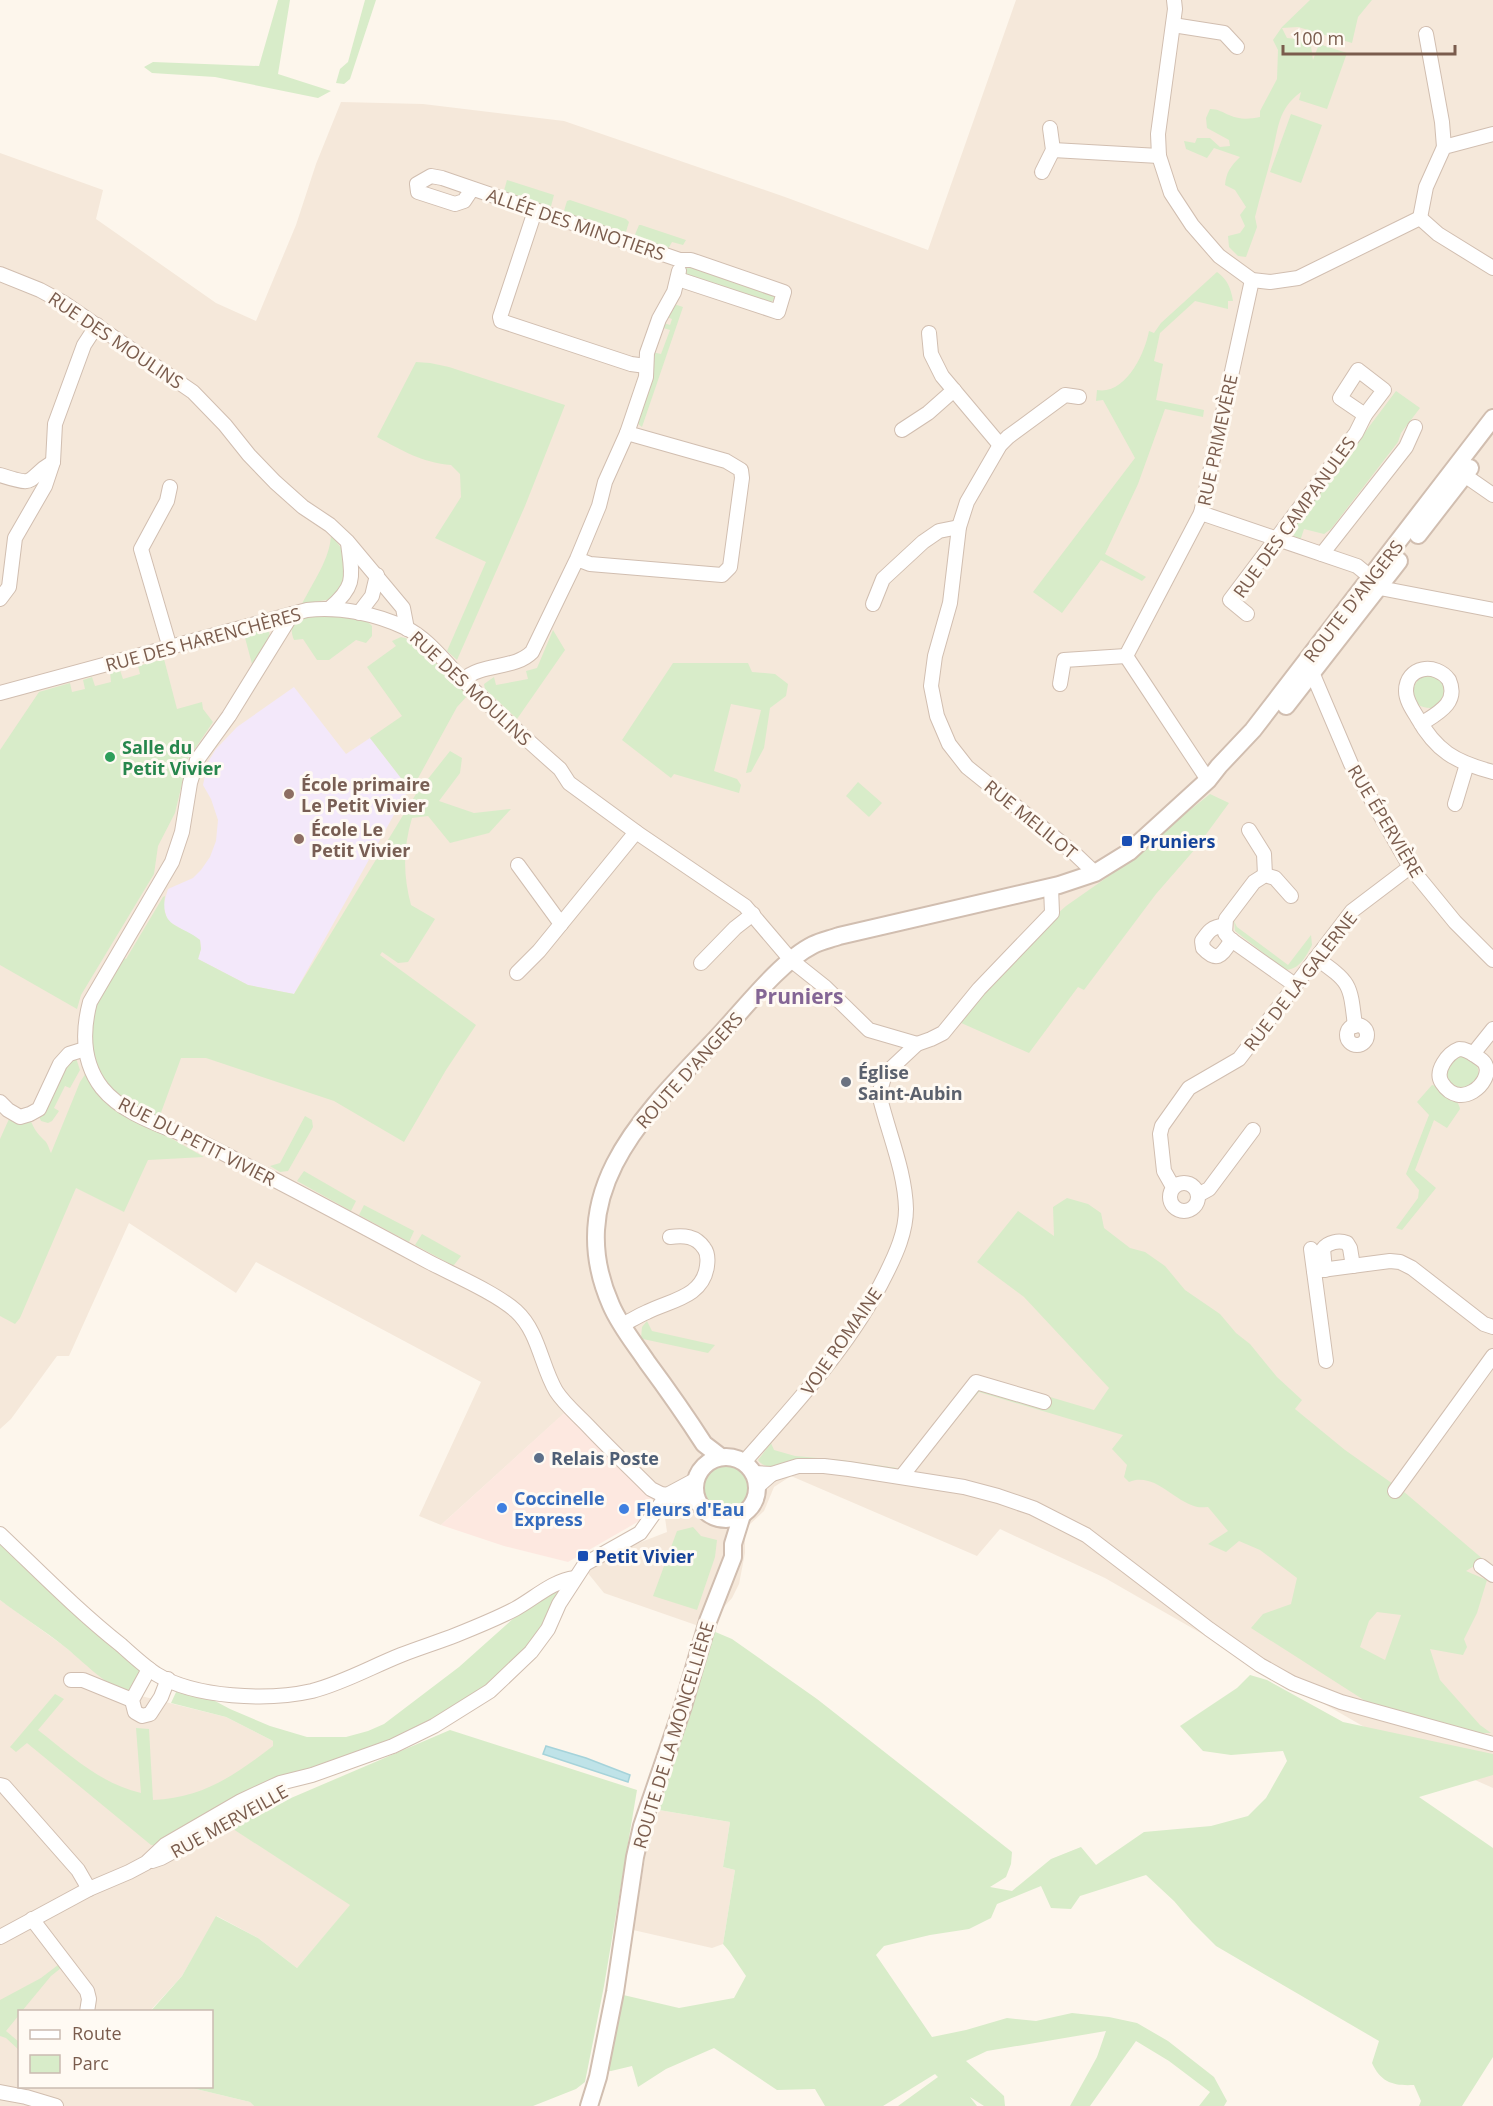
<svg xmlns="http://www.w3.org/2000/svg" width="1493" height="2106" font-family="'Open Sans',sans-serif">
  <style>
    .residential { fill: #f5e8da }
    .commercial { fill: #fde8e0 }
    .education { fill: #f3e8fa }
    .green { fill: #d8ecc9; fill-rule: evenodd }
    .water { fill: #bfe3e8; stroke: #a5d3da; stroke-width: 1.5 }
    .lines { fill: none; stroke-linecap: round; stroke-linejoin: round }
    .minor-casing { stroke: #d1beb0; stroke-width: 16 }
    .tertiary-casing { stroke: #d1beb0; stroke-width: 20 }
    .minor { stroke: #fff; stroke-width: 14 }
    .tertiary { stroke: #fff; stroke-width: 16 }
    .leisure-dot { fill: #2e9e5b; stroke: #fffaf3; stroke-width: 2 }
    .education-dot { fill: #8d6e63; stroke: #fffaf3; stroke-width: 2 }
    .transit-dot { fill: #1a4fb4; stroke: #fffaf3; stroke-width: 2 }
    .worship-dot { fill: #6b7280; stroke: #fffaf3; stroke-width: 2 }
    .service-dot { fill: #5c6f8a; stroke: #fffaf3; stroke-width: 2 }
    .shop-dot { fill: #3f7fe0; stroke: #fffaf3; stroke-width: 2 }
    .labels { text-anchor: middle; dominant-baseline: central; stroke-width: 6; stroke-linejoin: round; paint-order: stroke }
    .street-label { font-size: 18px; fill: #7a5c4d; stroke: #fffaf3 }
    .leisure-label { font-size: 18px; font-weight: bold; fill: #27864d; stroke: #fffaf3; text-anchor: start }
    .education-label { font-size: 18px; font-weight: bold; fill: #785e54; stroke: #fffaf3; text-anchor: start }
    .transit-label { font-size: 18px; font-weight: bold; fill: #164399; stroke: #fffaf3; text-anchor: start }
    .worship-label { font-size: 18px; font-weight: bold; fill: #5b616d; stroke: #fffaf3; text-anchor: start }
    .service-label { font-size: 18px; font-weight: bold; fill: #4e5e75; stroke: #fffaf3; text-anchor: start }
    .shop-label { font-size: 18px; font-weight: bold; fill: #366cbe; stroke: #fffaf3; text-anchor: start }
    .quarter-label { font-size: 21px; font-weight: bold; fill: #846695; stroke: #fffaf3 }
  </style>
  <rect width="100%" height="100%" fill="#fdf6ec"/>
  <g class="residential">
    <path d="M1016,0H1493V1788L1394,1744L1105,1578L1000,1529L977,1556L791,1476L774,1487L764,1511L747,1527L745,1532V1553L739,1584L732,1598L723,1608L713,1631L604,1593L587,1572L631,1546L667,1532L664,1511L559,1418L441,1525L419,1516L481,1382L256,1262L236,1293L129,1223L69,1356H57L11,1419L0,1429V153L103,190L96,219L216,303L256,321L296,225L316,164L341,102L423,104L564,121L785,197L928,250Z"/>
    <path d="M0,1600L64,1646L82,1661L129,1693L226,1717L273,1741L308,1768L211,1814L351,1905L297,1968L258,1938L217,1916L182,1976L150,2011L20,2012V2086L188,2087L250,2102L254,2106H0Z"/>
    <path d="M659,1810L730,1822L723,1867L735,1870L723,1944L712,1948L633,1930L646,1853Z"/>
  </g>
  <path class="commercial" d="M564,1413L655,1502L641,1520L568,1562L504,1546L441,1525Z"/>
  <path class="education" d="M294,687L346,754L370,738L411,791L405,795L294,994L248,985L198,959L201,949L200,940L168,921L163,906L168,889L193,878L201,870L210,857L216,841L218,820L211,799L203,785L208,762L216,749L237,727Z"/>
  <g class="green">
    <path d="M278,0H290L278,74L331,91L318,98L215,77L152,73L144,67L153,62L259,66Z"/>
    <path d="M365,0H376L350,79L344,84L336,83L340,69L348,62Z"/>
    <path d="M1310,0H1372L1358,17L1352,43L1298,27L1282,28L1287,38L1306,40L1311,46L1313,60L1319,44L1347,53L1327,109L1299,100L1301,92C1277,110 1279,127 1272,154C1267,175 1260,196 1255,217L1257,227L1246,257L1238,256L1229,247L1228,236L1240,233L1245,226L1240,215L1246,207L1235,190L1225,185C1226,172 1231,166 1240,157L1214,148L1207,158L1186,149L1184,141L1195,143L1197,138H1210L1220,147L1230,146L1229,140L1207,128L1206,118L1210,109C1218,109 1222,112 1229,115C1240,120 1249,119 1260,117V111L1277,79L1278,50L1273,40L1282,27Z"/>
    <path d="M1291,114L1322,125L1301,183L1270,172Z"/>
    <path d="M507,180L554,195L550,210L503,194Z"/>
    <path d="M570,200L626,219L629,222L625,235L563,214L567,201Z"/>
    <path d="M639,225H641L686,240L683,245L672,242L668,249L634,237Z"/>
    <path d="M689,265L774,294V299L771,303L685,276V269Z"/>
    <path d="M1217,272C1227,279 1231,288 1233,301H1228V309L1195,301L1160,333L1154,361L1163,364L1156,400L1204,410L1203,417L1165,409L1138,484L1105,554L1146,577L1142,581L1101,560L1062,613L1033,592L1135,458L1103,400L1096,401L1097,390C1126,395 1145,353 1149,331L1154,333L1161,323Z"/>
    <path d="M674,304L683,307L642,427L637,423L652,352L661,354L670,330L660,327L664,323L670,325L672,319L667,317Z"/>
    <path d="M416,362L430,363L449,367L565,405L525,506L457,660L447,651L486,562L435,538L461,497L460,474L451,465C423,463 401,450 377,437Z"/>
    <path d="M1396,391L1420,408L1401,433L1398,442L1331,529L1324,534L1304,529L1300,541L1295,538L1291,531L1294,521L1301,517Z"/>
    <path d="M331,535L342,549L346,566L343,587L332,599L302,604C313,582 330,559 331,535Z"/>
    <path d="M317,613L367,621L372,626V636L366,643L356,640L329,660H317L303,639L294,640C290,630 291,624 300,617Z"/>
    <path d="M263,628L269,631L270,637L252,664L244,634Z"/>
    <path d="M553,630L565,650L517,719L485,689L484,684L494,677L496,685L528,679L526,671L537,668Z"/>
    <path d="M401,637C423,640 452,679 468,695L457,707L411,791L370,738L402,716L367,667L396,646L392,641Z"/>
    <path d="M164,659L177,709L202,702L203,709L213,722L188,759L175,813L158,846L154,874L81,995L77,1009L0,965V750L39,692L70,683L72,692L85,689L83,680L92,677L95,686L111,682L110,672L120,670L123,679L140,674L138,666Z"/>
    <path d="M673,663H748L752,672L775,674L788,684L786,696L770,708L764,748L751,772L746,773L761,710L731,704L714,771L737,779L741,785L739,793L674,774L671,778L622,740Z"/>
    <path d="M1426,673L1443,679L1447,696L1434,708C1408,710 1406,686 1426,673Z"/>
    <path d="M450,751L462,758L460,773L439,801L474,813L511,809L489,833L450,843L428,816L412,818C403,848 403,875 411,905L435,919L408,962L398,963L382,952L380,955L476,1025L446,1070L404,1142L334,1101L206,1058H181L155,1129L204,1157L148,1160L124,1212L76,1188L20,1318L15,1324L0,1316V1139L9,1119L19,1122L30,1119C34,1129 37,1133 44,1140C48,1143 49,1149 51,1153L80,1082L94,1061L90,1048L93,1009L122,957L126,959L163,897L165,896C160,929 181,924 200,940L201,949L198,959L248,985L294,994L416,794Z"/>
    <path d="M858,782L882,803L869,817L846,796Z"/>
    <path d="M1210,794L1229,803L1196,848L1156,894L1084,990L1078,987L1029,1053L959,1022L1048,922L1066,906L1126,864L1160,834Z"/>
    <path d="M1234,921L1237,927L1288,965L1311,935L1312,945C1305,958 1300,969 1285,970L1235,931Z"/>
    <path d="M1458,1056H1465L1477,1064L1479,1075L1475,1085L1458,1090L1445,1079L1449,1062Z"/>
    <path d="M76,1058L80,1070L70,1088L65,1086L54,1108L59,1111L52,1121L48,1123L41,1121L38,1114L66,1063Z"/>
    <path d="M1432,1085C1442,1087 1459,1099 1460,1109L1447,1128L1434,1120L1415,1170L1436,1188L1402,1230L1396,1228L1418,1198L1419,1190L1406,1174L1429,1115L1417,1102Z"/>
    <path d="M305,1116L312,1120L313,1127L288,1171L280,1172L270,1166L280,1163Z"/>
    <path d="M304,1171L356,1201L351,1211L297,1181Z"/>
    <path d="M1067,1198L1088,1204L1101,1213L1104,1228L1130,1248L1145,1252L1165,1266L1185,1290L1220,1314L1236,1333L1250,1344L1277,1377L1302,1400L1295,1409L1345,1450L1403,1491L1484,1560L1466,1571L1487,1580L1477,1613L1464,1639L1467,1647L1463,1655L1430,1649L1440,1680L1480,1725L1491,1733H1472L1367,1702L1251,1628L1263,1614L1291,1604L1297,1578L1260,1550L1239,1541L1226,1552L1208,1544L1228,1531L1208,1507C1204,1507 1198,1508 1194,1506C1173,1500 1154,1472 1129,1482L1124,1477L1127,1465L1112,1449L1123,1435L979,1392L953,1423L963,1403L976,1386L1046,1405L1050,1397L1094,1410L1109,1388L1024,1297L977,1262L1018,1211L1054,1236L1053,1207ZM1377,1612L1401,1615L1385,1660L1360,1647L1369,1621Z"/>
    <path d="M364,1205L414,1231L409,1242L359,1215Z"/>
    <path d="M422,1234L461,1256L454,1265H452L415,1245Z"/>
    <path d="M647,1321L652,1331L715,1345L708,1353L643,1339L641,1338L642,1327Z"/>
    <path d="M771,1443L774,1450L795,1456L841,1460L897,1468L893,1471C861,1469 829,1463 798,1463C785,1463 767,1473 758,1460Z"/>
    <circle cx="727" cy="1488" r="25"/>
    <path d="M693,1527L701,1536L717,1540L715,1557L697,1610L653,1596L677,1531Z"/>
    <path d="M0,1541L141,1672L129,1693C112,1691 79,1658 65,1647C44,1630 21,1616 0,1600Z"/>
    <path d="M554,1591L561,1594L543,1629L526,1651L493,1682L424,1726L383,1744L347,1756L159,1846L151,1845L27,1743L16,1752L10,1747L55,1694L64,1699L38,1730C70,1755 101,1784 141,1793L136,1728L149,1729L153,1800C203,1798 235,1775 273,1746V1741L226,1717L171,1703L177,1690L212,1697L215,1701L230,1709L270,1726L307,1737H346L368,1731L384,1724L459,1667L525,1608Z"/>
    <path d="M713,1631L732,1639L817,1699L1012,1852L1011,1864L1006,1877L990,1887L1012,1891L1051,1859L1081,1847L1096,1865L1144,1832L1211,1826L1248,1816L1266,1798L1287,1761L1283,1751L1231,1755L1203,1751L1180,1726L1237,1688L1250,1675L1267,1680L1343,1722L1493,1754V1775L1419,1797L1493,1848V2057L1462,2106H1419L1421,2101L1414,2085C1394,2086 1381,2083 1372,2063L1379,2041L1216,1946L1192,1922L1174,1901L1146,1875L1080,1896L1071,1909L1051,1908L1041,1886L997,1904L991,1918L969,1929L930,1935L884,1946L876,1955L932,2037L966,2030L1007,2018L1036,2021L1072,2013L1109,2017L1137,2023L1168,2041L1214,2077L1227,2101L1224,2106H1199L1210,2092L1169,2061L1136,2041L1090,2106H1070L1097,2057L1106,2031L987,2051L966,2061L1004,2096L1005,2106H984L970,2097L977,2106H898L938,2077L935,2074L883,2106H825L815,2089L777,2090L714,2048L666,2069L638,2087L632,2066L611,2071L606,2070L619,1994L679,2008L734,1998L746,1976L729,1951L723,1944L735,1870L723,1867L730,1822L659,1810Z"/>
    <path d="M450,1730L637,1790L604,1986L585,2082L576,2089L533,2106H254L250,2102L188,2087L212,2086V2012H150L182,1976L216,1916L258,1938L297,1968L350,1905L230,1827L270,1807Z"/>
    <path d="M58,1965L61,1968L51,1976L22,2011L20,2012L19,2015L6,2031L19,2042V2050L6,2038L0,2036V2000L41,1978Z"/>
  </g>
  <path class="water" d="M546,1746L586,1758L630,1775L628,1782L543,1754Z"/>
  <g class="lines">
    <defs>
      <g id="minor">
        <path d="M1174,0L1175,9L1158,134L1159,156L1171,193L1192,225L1219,256L1252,280L1270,282L1298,278L1420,218L1438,234L1493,268"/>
        <path d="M1173,25L1224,33L1237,47"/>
        <path d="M1426,34L1442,122L1444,147"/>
        <path d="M1053,150L1159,156"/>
        <path d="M1042,172L1053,150L1050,128"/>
        <path d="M472,189L464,201L455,204L418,192L417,184L431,176L442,178L680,260H691L784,292L778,312L678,279"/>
        <path d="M535,211L500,317L501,321L631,364L646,366"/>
        <path d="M1420,218L1426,187L1444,147L1493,134"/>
        <path d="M0,274L40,290L64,303L193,392L225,425L249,455L275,482L303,507L330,525L347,541L403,608L407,629"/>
        <path d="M929,333L931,354L942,376L1000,445"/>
        <path d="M1358,370L1384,390L1365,415L1340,398Z"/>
        <path d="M1079,397L1065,395L1008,437L1000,445L967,502L959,527L950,603L935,656L931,686L937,716L949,744L967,767L1074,853L1095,873"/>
        <path d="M902,430L928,413L954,390"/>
        <path d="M627,433L646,377L647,353L659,319L674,292L679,271"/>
        <path d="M1457,470L1493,495"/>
        <path d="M0,475C40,488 24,479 53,462"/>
        <path d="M1201,513L1357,566L1385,589L1493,610"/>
        <path d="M1322,554L1406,447L1415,427"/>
        <path d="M0,599L9,587L15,538L45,486L53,462L55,424L84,345L97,325"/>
        <path d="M873,604L883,579L923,542L939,531L959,527"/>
        <path d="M330,608C357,585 352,576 348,543"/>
        <path d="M359,613L372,596L377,575"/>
        <path d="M292,614L229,716L197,760L190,783L182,832L172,862L90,1002C82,1032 82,1062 102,1088C125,1117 172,1128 205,1144C280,1182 355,1222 429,1262C454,1275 496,1293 516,1311C539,1332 541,1366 556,1391C565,1405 579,1416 590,1428C610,1449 631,1469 651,1489L661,1494L696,1500"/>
        <path d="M1247,614L1230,600L1356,433L1365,415"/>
        <path d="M170,648L141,549L167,501L170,487"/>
        <path d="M1306,669L1314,677L1351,764L1410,867L1455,922L1493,960"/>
        <path d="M463,680C483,662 514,670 532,652L577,559L599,506L605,482L627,433L726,461L741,470L742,478L730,567L722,575L590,564L577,559"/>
        <path d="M1060,684L1064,660L1126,656"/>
        <path d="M0,693L307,610C340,606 376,614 406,628C428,639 444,661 461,678C493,709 526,739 560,769L569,783L636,832L745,906L791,960L825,987L869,1030L917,1044"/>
        <path d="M1421,724C1438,713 1459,703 1449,680C1436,662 1406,666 1406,691C1406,700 1412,709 1417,717C1436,751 1455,762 1493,772"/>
        <path d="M1208,780L1126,656L1201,513L1252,280"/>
        <path d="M1455,804L1467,764"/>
        <path d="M1249,830L1264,854L1265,875"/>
        <path d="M518,865L561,924L636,832"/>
        <path d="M1291,896L1275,878L1265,875L1254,882L1226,919L1225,933L1230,939L1295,985"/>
        <path d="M1224,926C1212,926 1208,932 1202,941L1203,948C1218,964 1222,954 1232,940"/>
        <path d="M1316,958C1351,983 1350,983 1355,1026"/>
        <path d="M701,963L735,928L753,914"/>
        <path d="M517,973L539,951L561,924"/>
        <circle cx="1357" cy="1035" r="10"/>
        <path d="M1459,1049C1466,1049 1470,1052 1476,1056C1480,1059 1485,1061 1486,1066C1492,1083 1460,1111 1442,1083C1434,1071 1448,1053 1459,1049Z"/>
        <path d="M1473,1054L1493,1029"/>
        <path d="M0,1102L8,1110L20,1117L30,1114L39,1109L60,1064L69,1054L85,1049"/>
        <circle cx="1184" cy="1197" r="14"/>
        <path d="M1173,1187L1164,1171L1160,1134L1162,1126L1189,1088L1239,1059L1352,911L1410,867"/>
        <path d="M1198,1195L1209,1189L1253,1130"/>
        <path d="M1311,1249L1326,1361"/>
        <path d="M1325,1270L1323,1249C1328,1242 1339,1240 1347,1243L1350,1248L1353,1266"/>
        <path d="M1314,1271L1390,1261L1400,1262L1412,1268L1484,1324L1493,1327"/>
        <path d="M622,1325C630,1321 638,1316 647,1312C671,1300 703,1297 707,1266C708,1259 708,1253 704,1248C696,1236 684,1235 670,1237"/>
        <path d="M744,1462C796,1403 851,1345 886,1274C896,1254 906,1232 906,1209C905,1171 889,1135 880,1098V1091L885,1074L917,1044L931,1039L943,1033L979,989L1052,913L1051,887"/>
        <path d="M753,1473L772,1474L798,1466H824L849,1469L964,1487L998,1496L1033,1508L1086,1535L1209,1629L1260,1665L1292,1683L1341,1702L1493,1744"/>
        <path d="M902,1476L976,1382L1044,1402"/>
        <path d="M757,1487L772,1474"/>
        <path d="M1395,1491L1493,1356"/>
        <path d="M0,1534C40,1572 78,1611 121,1645C132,1655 144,1666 156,1674C195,1698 268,1701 312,1691C343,1683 371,1667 401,1655C419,1648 438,1642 456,1635C476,1627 496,1619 515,1609C535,1598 552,1581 575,1578"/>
        <path d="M1481,1566L1493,1575"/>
        <path d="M149,1669L132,1700L135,1712L142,1716L150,1714L161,1697L168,1679"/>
        <path d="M71,1680H83L132,1700"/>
        <path d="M0,1785L4,1786L78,1870L89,1889"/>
        <path d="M152,1861L161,1858L278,1794"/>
        <path d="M32,1919L87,1991L89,1999L87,2012"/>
        <path d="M0,1937L89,1889L129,1872L146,1863L165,1845L241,1801L280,1783L312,1775L393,1746L434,1726L490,1691L531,1652L548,1629L559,1604L585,1564L640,1533L667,1495L695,1480"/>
        <path d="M0,2092L26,2097L56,2106"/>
      </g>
      <g id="tertiary">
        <path d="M1418,535L1470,468"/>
        <path d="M1286,706L1399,561"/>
        <circle cx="726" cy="1488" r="31"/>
        <path d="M721,1457L704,1444C686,1416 667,1389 647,1362C635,1344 620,1326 611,1305C562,1194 641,1117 713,1042C741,1013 779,962 813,945C821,941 831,939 839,936L1059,885L1095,873L1129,852L1208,780L1219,766L1253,730L1493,418"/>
        <path d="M589,2106L598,2077L615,1992L635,1857L642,1826L683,1706L708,1621L733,1557V1544L742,1515"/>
      </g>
    </defs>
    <use href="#minor" class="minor-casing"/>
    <use href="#tertiary" class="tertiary-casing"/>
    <use href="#minor" class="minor"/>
    <use href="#tertiary" class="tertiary"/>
  </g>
  <circle class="leisure-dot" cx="110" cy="757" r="6"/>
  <g class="education-dot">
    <circle cx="289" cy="794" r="6"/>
    <circle cx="299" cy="839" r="6"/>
  </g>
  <g class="transit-dot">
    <rect x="1121" y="835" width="12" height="12" rx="3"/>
    <rect x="577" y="1550" width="12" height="12" rx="3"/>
  </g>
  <circle class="worship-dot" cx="846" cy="1082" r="6"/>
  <circle class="service-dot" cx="539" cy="1458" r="6"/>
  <g class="shop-dot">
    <circle cx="502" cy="1508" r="6"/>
    <circle cx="624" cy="1509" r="6"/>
  </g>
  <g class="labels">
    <g class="street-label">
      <text transform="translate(576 224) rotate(19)">ALLÉE DES MINOTIERS</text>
      <text transform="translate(116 340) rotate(34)">RUE DES MOULINS</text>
      <text transform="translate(1217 440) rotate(-78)">RUE PRIMEVÈRE</text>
      <text transform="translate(1294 517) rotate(-54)">RUE DES CAMPANULES</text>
      <text transform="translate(1353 601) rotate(-52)">ROUTE D'ANGERS</text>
      <text transform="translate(203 639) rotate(-15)">RUE DES HARENCHÈRES</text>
      <text transform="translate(471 688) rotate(43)">RUE DES MOULINS</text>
      <text transform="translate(1031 819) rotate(39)">RUE MELILOT</text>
      <text transform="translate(1386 821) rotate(59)">RUE ÉPERVIÈRE</text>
      <text transform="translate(1300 981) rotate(-52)">RUE DE LA GALERNE</text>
      <text transform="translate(689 1070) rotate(-48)">ROUTE D'ANGERS</text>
      <text transform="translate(197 1141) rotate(27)">RUE DU PETIT VIVIER</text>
      <text transform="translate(841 1341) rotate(-55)">VOIE ROMAINE</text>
      <text transform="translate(673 1735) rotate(-73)">ROUTE DE LA MONCELLIÈRE</text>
      <text transform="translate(229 1821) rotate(-29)">RUE MERVEILLE</text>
    </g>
    <g class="leisure-label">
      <text x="122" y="747">Salle du<tspan x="122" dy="21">Petit Vivier</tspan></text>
    </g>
    <g class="education-label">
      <text x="301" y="784">École primaire<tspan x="301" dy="21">Le Petit Vivier</tspan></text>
      <text x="311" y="829">École Le<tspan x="311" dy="21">Petit Vivier</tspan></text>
    </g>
    <g class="transit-label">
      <text x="1139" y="841">Pruniers</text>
      <text x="595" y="1556">Petit Vivier</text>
    </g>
    <g class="worship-label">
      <text x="858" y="1072">Église<tspan x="858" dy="21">Saint-Aubin</tspan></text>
    </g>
    <g class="service-label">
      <text x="551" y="1458">Relais Poste</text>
    </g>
    <g class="shop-label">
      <text x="514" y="1498">Coccinelle<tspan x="514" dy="21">Express</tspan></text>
      <text x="636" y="1509">Fleurs d'Eau</text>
    </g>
    <g class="quarter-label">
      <text x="799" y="996">Pruniers</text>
    </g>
  </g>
  <rect x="18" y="2010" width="195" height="78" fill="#fffaf3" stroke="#cabbb1" stroke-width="1.5"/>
  <rect x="30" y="2030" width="30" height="9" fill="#ffffff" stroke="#cabbb1" stroke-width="1.5"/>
  <text x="72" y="2040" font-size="18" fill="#7a5c4d">Route</text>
  <rect x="30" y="2055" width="30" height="18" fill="#d8ecc9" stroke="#cabbb1" stroke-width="1.5"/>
  <text x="72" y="2070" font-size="18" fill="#7a5c4d">Parc</text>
  <path d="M1283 45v9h172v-9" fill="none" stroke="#7a5c4d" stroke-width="3"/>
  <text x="1292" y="45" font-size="18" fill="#7a5c4d" stroke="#fffaf3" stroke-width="4.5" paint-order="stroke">100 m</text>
</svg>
